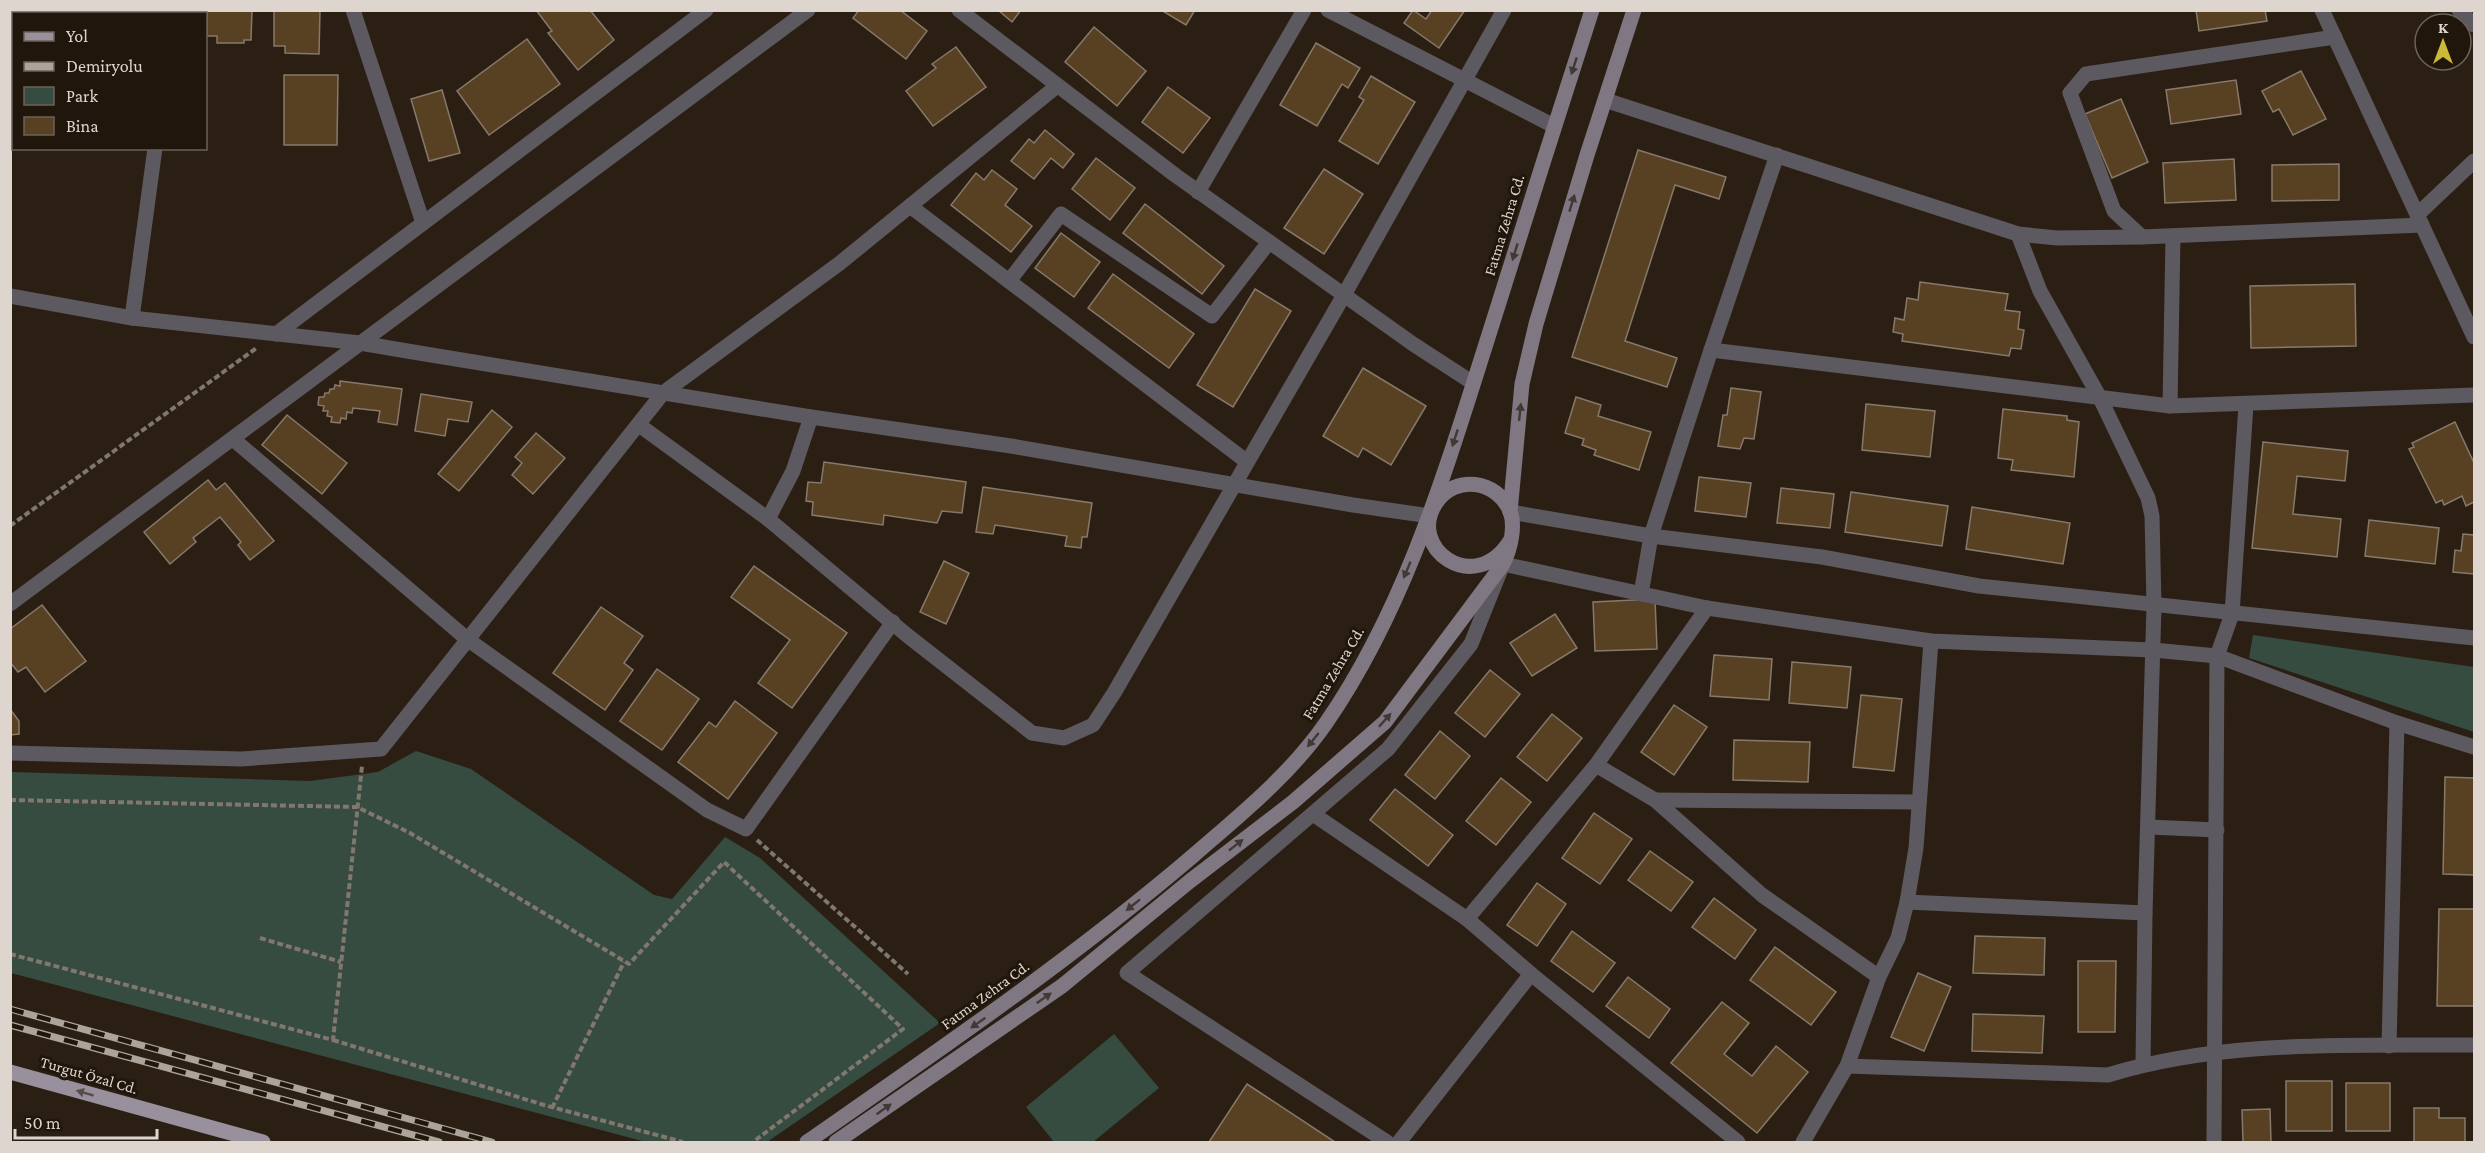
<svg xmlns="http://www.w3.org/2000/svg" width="2485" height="1153" font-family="'Crimson Pro',serif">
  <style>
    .green { fill: #364c40 }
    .building { fill: #584123; stroke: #86796b; stroke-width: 1.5 }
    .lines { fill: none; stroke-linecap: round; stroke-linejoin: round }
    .path { stroke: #81776e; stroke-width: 4; stroke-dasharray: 6 3; stroke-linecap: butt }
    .minor { stroke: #5d5960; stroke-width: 15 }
    .tertiary { stroke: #5d5960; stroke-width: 15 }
    .secondary { stroke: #7f7883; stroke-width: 15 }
    .primary { stroke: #99909e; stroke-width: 15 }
    .rail-casing { stroke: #aca39b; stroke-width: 7 }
    .rail { stroke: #21160b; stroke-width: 4.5; stroke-dasharray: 14; stroke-linecap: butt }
    .oneway { fill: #423835 }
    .oneway2 { fill: #574d4d }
    .labels { text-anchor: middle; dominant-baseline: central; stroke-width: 6; stroke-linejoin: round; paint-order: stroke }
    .street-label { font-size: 16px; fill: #ddd5ce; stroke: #21160b }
  </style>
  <rect width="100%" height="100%" fill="#2b1f14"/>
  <g class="green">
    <path d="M2253,635L2474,667V732L2249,658Z"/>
    <path d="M416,751L471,769L654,895L672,899L725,837L760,858L940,1023L767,1142H646L11,973V772L310,781L378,772Z"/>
    <path d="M1114,1034L1159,1088L1093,1142H1054L1026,1107Z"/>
  </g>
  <g class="building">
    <path d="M207,10H252L251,40H244V43H217V36H207Z"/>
    <path d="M274,10H320L319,54L285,53V46H274Z"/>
    <path d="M536,10H590L614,40L578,70L548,33L552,31Z"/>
    <path d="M859,10H900L927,31L906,59L853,18Z"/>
    <path d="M998,10H1021L1012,22Z"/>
    <path d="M1161,10H1195L1186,25Z"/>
    <path d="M1413,10L1426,19L1432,10H1465L1439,48L1404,23Z"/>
    <path d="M2196,10H2265L2267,21L2199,31Z"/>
    <path d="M1094,27L1146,71L1117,106L1065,62Z"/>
    <path d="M527,39L560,84L489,135L457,91Z"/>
    <path d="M1316,43L1360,68L1348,88L1342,84L1317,126L1280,105Z"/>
    <path d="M956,47L986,87L933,126L906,91L936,68L932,64Z"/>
    <path d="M2301,71L2326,119L2293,135L2279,109L2273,112L2262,91Z"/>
    <path d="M284,75H338L337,145H284Z"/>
    <path d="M1371,76L1415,102L1378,164L1339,141L1364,100L1359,97Z"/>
    <path d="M2236,80L2241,114L2171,124L2166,90Z"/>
    <path d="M1168,87L1210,118L1183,153L1142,122Z"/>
    <path d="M442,90L460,153L429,161L411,99Z"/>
    <path d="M2121,99L2148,162L2112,178L2085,114Z"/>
    <path d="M1045,130L1074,154L1063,168L1051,158L1034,179L1011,161L1029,139L1034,143Z"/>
    <path d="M1638,150L1726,177L1719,199L1675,185L1625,341L1677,358L1667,387L1572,357Z"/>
    <path d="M1096,158L1135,188L1110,220L1072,189Z"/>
    <path d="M2234,159L2236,200L2165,203L2163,163Z"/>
    <path d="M2339,164V200L2272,201V165Z"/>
    <path d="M1324,169L1363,194L1324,254L1284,228Z"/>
    <path d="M992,170L1017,189L1005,205L1032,226L1011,252L951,205L976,173L984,180Z"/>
    <path d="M1145,204L1224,266L1202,294L1123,233Z"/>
    <path d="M1061,233L1100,262L1074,297L1035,268Z"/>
    <path d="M1113,274L1194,334L1169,368L1088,308Z"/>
    <path d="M1920,282L2008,294L2005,310L2020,312L2018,329L2024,330L2021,349L2011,348L2009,356L1902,341L1903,334L1893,332L1895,318L1904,320L1907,298L1918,300Z"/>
    <path d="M2355,284L2356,346L2251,348L2250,286Z"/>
    <path d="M1255,289L1291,311L1233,407L1197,385Z"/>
    <path d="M1363,368L1426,406L1391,465L1363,448L1358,457L1323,436Z"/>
    <path d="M340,381L402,389L397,425L378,422L380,411L353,408L352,413L347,412L346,419L341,418L340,423L331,422L332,417L327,416L328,411H323L324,406L318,405L319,397H324L325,393H329L330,389H334L335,385L340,386Z"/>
    <path d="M1731,388L1761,392L1754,439L1744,438L1740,449L1718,446L1723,415H1727Z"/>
    <path d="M421,394L472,402L468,422L448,419L445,436L415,431Z"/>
    <path d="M1576,397L1601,405L1598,416L1651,432L1639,470L1594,455L1596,450L1582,445L1584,439L1565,433Z"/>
    <path d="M1866,404L1935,411L1930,457L1862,450Z"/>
    <path d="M2003,409L2067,416V420L2079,422L2074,477L2011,470L2013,460L1998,458Z"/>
    <path d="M492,410L512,427L459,491L438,474Z"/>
    <path d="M287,415L347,463L322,494L262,445Z"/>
    <path d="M2455,422L2474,463V502L2466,506L2462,496L2444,505L2442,500L2436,503L2409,449L2414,447L2412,443Z"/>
    <path d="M536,433L565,458L533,494L512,475L522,463L515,457Z"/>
    <path d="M2263,442L2348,451L2345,481L2297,476L2293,514L2341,519L2337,557L2252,548Z"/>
    <path d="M824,462L966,482L962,513L942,511L937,523L884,515L883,525L812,515L813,502L806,501L808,482L821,483Z"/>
    <path d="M1699,477L1751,483L1746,517L1695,511Z"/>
    <path d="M208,480L216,490L225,483L274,541L250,560L238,545L241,542L220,517L193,538L196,542L170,564L144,532Z"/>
    <path d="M983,487L1092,503L1087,537H1082L1081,548L1065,546L1067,536L995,525L993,534L976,532Z"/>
    <path d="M1781,488L1834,494L1830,528L1777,523Z"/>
    <path d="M1851,492L1948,506L1942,546L1845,532Z"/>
    <path d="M1972,507L2070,523L2063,564L1966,549Z"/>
    <path d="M2369,520L2439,528L2435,564L2365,556Z"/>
    <path d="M2463,534L2474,535V574L2453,572L2455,550L2461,551Z"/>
    <path d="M944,561L969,573L946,624L920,612Z"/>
    <path d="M754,566L847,633L792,708L758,683L790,640L731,597Z"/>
    <path d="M1655,599L1657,649L1595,651L1593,602Z"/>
    <path d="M42,605L86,661L45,692L26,667L18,672L10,662V629Z"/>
    <path d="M601,607L643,636L624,663L633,670L605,710L553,673Z"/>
    <path d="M1555,614L1577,648L1532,676L1510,643Z"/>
    <path d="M1714,655L1772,659L1769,700L1710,696Z"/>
    <path d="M1792,662L1851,667L1847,708L1789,703Z"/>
    <path d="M657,669L699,699L662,750L620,721Z"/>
    <path d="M1490,670L1520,694L1485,737L1455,713Z"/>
    <path d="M1861,695L1902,699L1894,771L1853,767Z"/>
    <path d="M735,701L777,733L728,799L678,762L709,722L716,727Z"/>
    <path d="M1674,705L1707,727L1674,775L1641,752Z"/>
    <path d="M10,709L19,721V734L10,735Z"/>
    <path d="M1552,714L1582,738L1547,781L1517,757Z"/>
    <path d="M1440,731L1470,756L1435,799L1405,775Z"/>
    <path d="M1734,740L1810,742L1808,782L1733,780Z"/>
    <path d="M2445,777L2474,778V875L2443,874Z"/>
    <path d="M1501,778L1531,802L1496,845L1466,821Z"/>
    <path d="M1395,789L1453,835L1428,866L1370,820Z"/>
    <path d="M1594,813L1632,839L1600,884L1562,858Z"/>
    <path d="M1650,851L1693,882L1671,911L1628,880Z"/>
    <path d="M1537,883L1566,904L1537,946L1507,925Z"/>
    <path d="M1714,898L1756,930L1735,959L1692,927Z"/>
    <path d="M2439,909H2474V1006H2437Z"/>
    <path d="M1572,931L1615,963L1593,992L1551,961Z"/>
    <path d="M1975,936L2045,938L2044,975L1973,973Z"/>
    <path d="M1775,947L1836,992L1811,1025L1750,980Z"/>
    <path d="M2078,961H2116L2115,1032H2078Z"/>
    <path d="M1918,973L1951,987L1924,1051L1891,1037Z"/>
    <path d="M1628,977L1670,1009L1649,1038L1606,1006Z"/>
    <path d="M1722,1002L1749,1023L1724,1054L1752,1076L1776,1046L1808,1072L1757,1133L1671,1063Z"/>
    <path d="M1973,1014L2044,1016L2042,1053L1972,1051Z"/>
    <rect x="2286" y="1081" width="46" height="50"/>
    <rect x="2346" y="1083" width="44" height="48"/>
    <path d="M1247,1084L1335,1142H1209Z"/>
    <path d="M2414,1108H2439V1118H2465V1142H2414Z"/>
    <path d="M2270,1109L2271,1142H2243L2242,1110Z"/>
  </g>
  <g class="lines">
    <g class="path">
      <path d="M10,526L258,347"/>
      <path d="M10,800L357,807L410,833L629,964L724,862L903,1029L753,1142"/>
      <path d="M757,840L908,974"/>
      <path d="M260,938L341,962"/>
      <path d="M10,954L333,1040L362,766"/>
      <path d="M333,1040L544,1105L683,1142"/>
      <path d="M552,1108L624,962"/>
    </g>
    <g class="minor">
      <path d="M353,10L423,223"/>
      <path d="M959,10L1175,175L1413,344L1473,383"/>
      <path d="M1328,10L1554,126"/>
      <path d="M2322,10L2474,337"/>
      <path d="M174,14L175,10"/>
      <path d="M2335,37L2086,74L2070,93L2114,211L2142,237L2422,225"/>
      <path d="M1605,100L2018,234L2057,238L2142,237"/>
      <path d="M1198,192L1304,10"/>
      <path d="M910,206L1246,461"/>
      <path d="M2417,215L2474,161"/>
      <path d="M2018,234L2040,291L2100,398L2148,498L2152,516L2154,606L2145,913L2143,1064"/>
      <path d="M1009,281L1061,214L1212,316L1269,242"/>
      <path d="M10,296L132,318L360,343L413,352L811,417L1011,446L1353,505L1430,516"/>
      <path d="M132,318L155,148"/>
      <path d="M276,334L706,10"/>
      <path d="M1711,350L2170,406L2474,395"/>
      <path d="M2170,406L2173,236"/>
      <path d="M639,425L768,519L908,636L1032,733L1064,738L1093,725L1114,693L1344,295L1504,10"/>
      <path d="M233,439L467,639L707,810L746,829L893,622"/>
      <path d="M1510,512L1651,536L1822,557L1979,586L2474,638"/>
      <path d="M768,519L793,471L811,417"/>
      <path d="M1641,594L1651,536L1711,350L1777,155"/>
      <path d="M10,604L808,10"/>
      <path d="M10,753L241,759L381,749L663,393L840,263L1057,86"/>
      <path d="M1596,765L1655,800L1762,895L1879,977"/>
      <path d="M1655,800L1919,802"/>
      <path d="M1313,814L1467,919L1531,974L1738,1142"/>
      <path d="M2149,827L2217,830"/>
      <path d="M1907,902L2145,913"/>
      <path d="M1467,919L1596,765L1707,608"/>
      <path d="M2389,1046L2397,723"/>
      <path d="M1847,1066L2108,1075C2226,1039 2352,1046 2474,1045"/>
      <path d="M1387,1142L1127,973L1388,749L1471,644L1503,564L1707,608L1931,641L2153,650L2217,656L2397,723L2474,747"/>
      <path d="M1399,1142L1531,974"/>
      <path d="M1803,1142L1847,1066L1879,977L1898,938L1907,902L1916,848L1931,641"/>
      <path d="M2214,1142L2217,656L2232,614L2246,405"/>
    </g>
    <path class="tertiary" d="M2459,10L2474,25"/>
    <g class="secondary">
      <path d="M1510,512L1522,384L1536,324L1587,155L1634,10"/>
      <path d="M807,1142C939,1050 1071,960 1194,855C1241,814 1290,775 1326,723C1404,610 1444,476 1485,347C1520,235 1556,122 1592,10"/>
      <path d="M836,1142L1062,986L1190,881L1293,802L1385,722L1503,564C1510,550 1516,527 1510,511C1497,480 1455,474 1436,503C1406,547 1474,598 1510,541"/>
    </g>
    <path class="primary" d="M10,1072L263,1142"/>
    <defs>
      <g id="rail">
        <path d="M10,1009L492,1142"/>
        <path d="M10,1025L439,1142"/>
      </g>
    </defs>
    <use href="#rail" class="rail-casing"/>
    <use href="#rail" class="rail"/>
  </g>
  <defs><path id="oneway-solid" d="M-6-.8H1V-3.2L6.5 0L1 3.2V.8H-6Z" transform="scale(1.5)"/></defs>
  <g class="oneway">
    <use href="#oneway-solid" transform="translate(1574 66) rotate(108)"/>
    <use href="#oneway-solid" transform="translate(1572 203) rotate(-73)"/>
    <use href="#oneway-solid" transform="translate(1515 252) rotate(107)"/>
    <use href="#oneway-solid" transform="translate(1520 412) rotate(-84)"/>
    <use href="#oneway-solid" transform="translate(1455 438) rotate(108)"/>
    <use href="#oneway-solid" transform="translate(1407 570) rotate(113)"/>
    <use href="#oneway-solid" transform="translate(1385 720) rotate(-48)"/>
    <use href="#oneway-solid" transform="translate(1313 740) rotate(129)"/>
    <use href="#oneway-solid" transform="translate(1236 845) rotate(-38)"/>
    <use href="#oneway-solid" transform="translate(1133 905) rotate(141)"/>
    <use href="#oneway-solid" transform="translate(1044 998) rotate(-35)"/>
    <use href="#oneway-solid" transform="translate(978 1023) rotate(145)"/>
    <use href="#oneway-solid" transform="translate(884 1109) rotate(-35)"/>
  </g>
  <use class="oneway2" href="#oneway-solid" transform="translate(85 1093) rotate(-164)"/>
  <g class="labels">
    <g class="street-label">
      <text transform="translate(1504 225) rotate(-73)">Fatma Zehra Cd.</text>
      <text transform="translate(1333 673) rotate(-59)">Fatma Zehra Cd.</text>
      <text transform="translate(985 995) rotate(-36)">Fatma Zehra Cd.</text>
      <text transform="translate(89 1075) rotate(16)">Turgut Özal Cd.</text>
    </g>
  </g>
  <rect width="2485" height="1153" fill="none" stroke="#ddd5ce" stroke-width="24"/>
  <rect x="12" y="12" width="195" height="138" fill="#21160b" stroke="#6c6259" stroke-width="1.5"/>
  <rect x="24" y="32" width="30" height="9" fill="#99909e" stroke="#6c6259" stroke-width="1.5"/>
  <text x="66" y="42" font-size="18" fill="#ddd5ce">Yol</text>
  <rect x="24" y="62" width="30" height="9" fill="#aca39b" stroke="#6c6259" stroke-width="1.5"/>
  <text x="66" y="72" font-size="18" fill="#ddd5ce">Demiryolu</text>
  <rect x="24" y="87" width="30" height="18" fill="#364c40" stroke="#6c6259" stroke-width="1.5"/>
  <text x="66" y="102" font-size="18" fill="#ddd5ce">Park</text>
  <rect x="24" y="117" width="30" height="18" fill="#584123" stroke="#6c6259" stroke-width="1.5"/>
  <text x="66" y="132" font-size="18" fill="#ddd5ce">Bina</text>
  <g transform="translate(2443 42)"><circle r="28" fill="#21160b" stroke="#6c6259" stroke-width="1.5"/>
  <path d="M0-4.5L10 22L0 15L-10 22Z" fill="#cdb938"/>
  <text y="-9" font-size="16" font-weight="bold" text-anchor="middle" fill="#ddd5ce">K</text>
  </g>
  <path d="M15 1129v9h142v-9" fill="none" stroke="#ddd5ce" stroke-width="3"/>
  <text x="24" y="1129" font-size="18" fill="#ddd5ce" stroke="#21160b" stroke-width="4.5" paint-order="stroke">50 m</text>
</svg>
